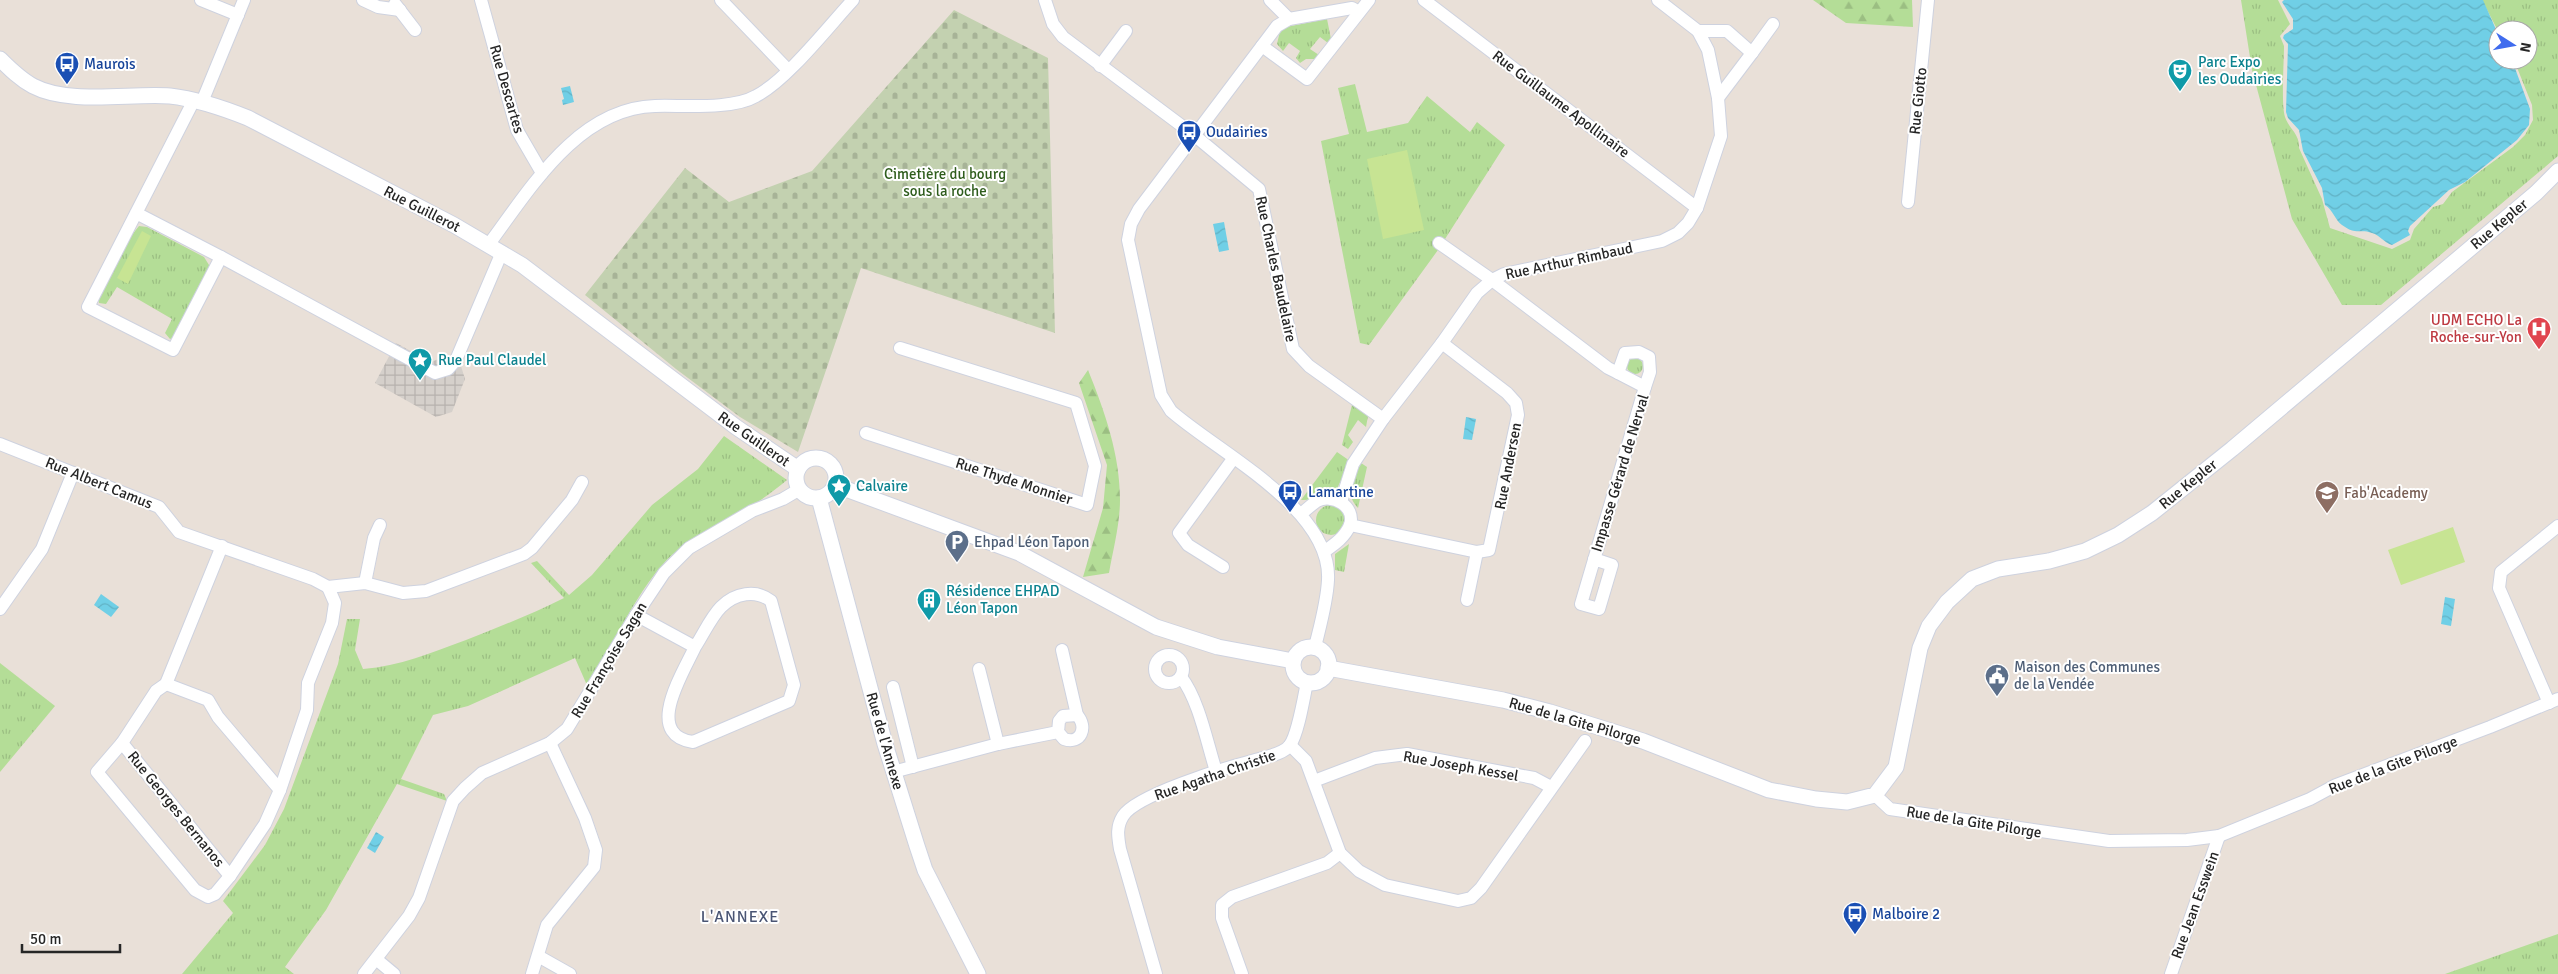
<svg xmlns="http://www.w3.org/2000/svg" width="2558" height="974" font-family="Signika,sans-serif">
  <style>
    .grass { fill: url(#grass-tufts) }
    .forest { fill: url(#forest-firs) }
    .cemetery { fill: url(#cemetery-stones) }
    .pitch { fill: #c7e493 }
    .plaza { fill: url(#plaza-grid) }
    .water { fill: url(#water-waves) }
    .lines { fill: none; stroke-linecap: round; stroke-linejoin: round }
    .minor-casing { stroke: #ced2df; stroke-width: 14 }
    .tertiary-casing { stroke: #ced2df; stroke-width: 17 }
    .minor { stroke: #fff; stroke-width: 12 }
    .tertiary { stroke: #fff; stroke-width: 15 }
    .labels { text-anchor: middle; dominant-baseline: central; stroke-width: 4; stroke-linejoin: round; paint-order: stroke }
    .culture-label { font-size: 15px; fill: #0d838f; stroke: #fff; text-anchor: start }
    .transit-label { font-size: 15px; fill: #164399; stroke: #fff; text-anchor: start }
    .street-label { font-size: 15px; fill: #262626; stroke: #fff }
    .park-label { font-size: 15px; fill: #2f5d1d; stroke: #fff }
    .health-label { font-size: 15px; fill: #be3a42; stroke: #fff; text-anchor: end }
    .education-label { font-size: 15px; fill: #785e54; stroke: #fff; text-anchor: start }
    .service-label { font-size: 15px; fill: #4e5e75; stroke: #fff; text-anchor: start }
    .neighbourhood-label { font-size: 16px; letter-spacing: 1px; fill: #4a5574; stroke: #fff }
  </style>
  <defs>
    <pattern id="grass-tufts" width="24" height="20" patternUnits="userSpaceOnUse" patternTransform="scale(1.25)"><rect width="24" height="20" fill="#b4dd97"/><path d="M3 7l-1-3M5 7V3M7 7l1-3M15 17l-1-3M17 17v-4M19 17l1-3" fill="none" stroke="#9bbe82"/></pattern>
    <pattern id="forest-firs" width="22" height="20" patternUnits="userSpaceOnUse" patternTransform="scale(1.25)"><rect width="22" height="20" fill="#b4dd97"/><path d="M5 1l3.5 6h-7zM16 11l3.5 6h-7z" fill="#9bbe82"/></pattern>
    <pattern id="cemetery-stones" width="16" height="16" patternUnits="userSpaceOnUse" patternTransform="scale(1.25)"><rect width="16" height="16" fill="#c3d1b0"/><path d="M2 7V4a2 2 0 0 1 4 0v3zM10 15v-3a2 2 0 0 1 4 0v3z" fill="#a7b397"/></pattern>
    <pattern id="plaza-grid" width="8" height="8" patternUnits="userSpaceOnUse" patternTransform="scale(1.25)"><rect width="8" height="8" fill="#d5d0cb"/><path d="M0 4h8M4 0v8" fill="none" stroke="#b7b2ae"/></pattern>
    <pattern id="water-waves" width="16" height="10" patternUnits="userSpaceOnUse" patternTransform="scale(1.25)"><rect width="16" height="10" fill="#70cfe6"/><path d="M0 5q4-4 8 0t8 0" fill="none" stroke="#61b2c5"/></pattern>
  </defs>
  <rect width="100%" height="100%" fill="#e9e0d8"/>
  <g class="grass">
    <path d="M2241,0H2278L2290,24L2280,36L2284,46C2284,62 2281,104 2285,117C2289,129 2300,134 2299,148L2322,199L2330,228L2392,249L2410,240L2414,229L2433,207L2443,204L2452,192L2513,147L2525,135L2533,120L2532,105L2514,60H2528V30L2498,31L2482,0H2558V156L2381,305H2342L2292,219L2252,70Z"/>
    <path d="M1327,19L1331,39L1328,43L1320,37L1310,49L1319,55L1316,59H1306L1300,63L1296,58L1300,51L1289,43L1283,51L1277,44L1280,31L1286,27Z"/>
    <path d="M1355,84L1367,132L1408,123L1427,96L1470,132L1477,122L1505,145L1438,250L1369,345L1360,343L1321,141L1349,134L1338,88Z"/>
    <path d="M139,226L147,227L204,257L209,265V271L174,337L170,339L165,333L172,319L117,287L106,304L99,303L98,297L127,241Z"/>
    <circle cx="1635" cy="366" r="8"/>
    <path d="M1352,405L1368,416L1366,427L1358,420L1348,435L1353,442L1348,449L1342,445Z"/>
    <path d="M724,436L787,480C777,488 767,496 756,503C728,521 697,533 672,555C639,586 613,644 590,684L586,683L575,658L468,706L433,715L401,779L444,794L447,801L397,784L326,910L285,967L294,974H182L233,913L223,901L265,845L284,809L338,664L347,619H360L355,650L363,669C400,666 431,653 466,640C499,627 532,614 564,598L531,563L537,561L569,595L592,575L652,505L698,469Z"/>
    <path d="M1337,452L1350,461L1335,493C1323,493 1314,501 1301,500Z"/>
    <path d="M1361,463L1367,467L1358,508C1343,491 1353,481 1361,463Z"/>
    <circle cx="1331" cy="520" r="15"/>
    <path d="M1349,544L1344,572L1335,570V554Z"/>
    <path d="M0,663L55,706L0,772Z"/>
    <path d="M2558,934V974H2445Z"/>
  </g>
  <g class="forest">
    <path d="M1813,0H1912L1913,27L1846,23Z"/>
    <path d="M1088,370C1105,412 1120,455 1120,500C1120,524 1113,550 1109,573L1083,577L1103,508L1107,465L1079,383Z"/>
  </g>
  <path class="cemetery" d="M954,10L1048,58L1055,333L861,268L798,452L740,417L676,369L585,295L685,168L729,202L812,171Z"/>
  <g class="pitch">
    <path d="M1407,150L1424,230L1383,239L1367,159Z"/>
    <path d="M142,231L151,236L128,284L117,278Z"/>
    <path d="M2453,527L2465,562L2401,585L2388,550Z"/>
  </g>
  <path class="plaza" d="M396,343L431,362L449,355L461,366L465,379L452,412L436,417L375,383Z"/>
  <g class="water">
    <path d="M2284,0H2483L2498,34V60H2512L2530,109L2529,125L2517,140L2465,182L2449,190L2410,226L2408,231L2410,235L2392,245C2384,243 2380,235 2372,233C2360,228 2357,236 2342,225C2335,220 2333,210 2325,205L2322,188L2303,151L2299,130L2288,118L2286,112L2288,44L2283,38L2284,35L2293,29V19L2282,2Z"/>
    <path d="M570,86L574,102L563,105L562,100L564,99L561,88Z"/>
    <path d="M1224,222L1229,250L1219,252L1213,224Z"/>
    <path d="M1466,417L1476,419L1472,440L1463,439Z"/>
    <path d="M101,594L119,607L111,617L94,605Z"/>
    <path d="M2445,597L2455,599L2451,626L2441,624Z"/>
    <path d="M376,832L384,837L375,853L367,848Z"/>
  </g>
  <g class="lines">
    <defs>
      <g id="minor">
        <path d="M201,0L238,15"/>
        <path d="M363,0L378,7L400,10"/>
        <path d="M481,0L517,130L542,173"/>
        <path d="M721,0L788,70"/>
        <path d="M1045,0L1053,24L1063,37L1194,135L1259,189L1293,349L1309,366L1383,419"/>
        <path d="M1270,0L1289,19"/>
        <path d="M1424,0L1697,208"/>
        <path d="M395,4L415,30"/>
        <path d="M1698,31H1727L1752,53L1718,98"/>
        <path d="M1262,46L1307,79L1369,0"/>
        <path d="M1752,53L1773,24"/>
        <path d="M1100,66L1126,31"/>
        <path d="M202,102L244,0"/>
        <path d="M1908,202L1928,0"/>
        <path d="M136,213L221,257L173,350L88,307L194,100"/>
        <path d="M1439,243L1492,280L1608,368L1618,373L1625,353L1639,352L1649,357L1650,372L1645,387"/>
        <path d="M489,244C530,189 578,108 655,106C683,105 732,110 756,96C787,80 828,27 853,0"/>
        <path d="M221,257L435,373L448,369L456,360L502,252"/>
        <path d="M866,433L1087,505L1095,466L1076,403L900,348"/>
        <path d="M0,444L159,507L179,532L313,579L328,587"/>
        <path d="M1341,502L1353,464L1383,419L1442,343L1477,293L1492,280L1504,274L1662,241L1678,233L1688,223L1697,208L1721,136L1718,98L1708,50L1698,31L1658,0"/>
        <path d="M1301,514C1306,510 1311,505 1317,501C1332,493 1356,506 1350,525C1345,537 1335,544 1325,551"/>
        <path d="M1350,525L1477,552L1489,550L1518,415L1516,403L1507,393L1442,343"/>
        <path d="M222,546L166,684L208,700L218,717L280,790"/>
        <path d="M1594,559L1612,565L1599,609L1581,604L1645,387L1618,373"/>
        <path d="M1223,567L1188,545L1179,533L1233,459"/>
        <path d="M365,583L374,538L380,525"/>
        <path d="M328,587L365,583L403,593L426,591L524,554L532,548L572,500L582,482"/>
        <path d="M1467,600L1477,552"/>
        <path d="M0,609L42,549L73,473"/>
        <path d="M636,615L695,647C683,673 643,735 693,742L789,701L794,685L771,601C756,589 735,593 721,607C711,617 703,635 695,647"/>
        <path d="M1315,647C1320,626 1327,602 1328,580C1332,509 1219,453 1171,411L1161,395L1128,240L1131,224L1139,209L1277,26L1289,19L1352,8L1359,12"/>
        <path d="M1062,650L1077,715"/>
        <circle cx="1169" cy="669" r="14"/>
        <path d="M979,669L998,744"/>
        <path d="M1181,677C1199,700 1207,743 1216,771"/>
        <path d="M166,684L156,691L122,743L97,772L195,890L208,897L215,894L230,876L265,824L280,790L307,710L308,683L332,623L335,603L328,587"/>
        <path d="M893,687L913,767"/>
        <path d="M2549,703L2499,588L2501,572L2558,526"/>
        <path d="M122,743L230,876"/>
        <path d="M1290,745L1306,761L1340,853L1359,871L1385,885L1458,901L1471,898L1481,888L1585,741"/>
        <path d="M893,772L998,744L1058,732L1064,739C1081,745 1088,727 1077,715L1063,716L1059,721L1058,732"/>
        <path d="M1314,781L1375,758L1407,754L1534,778L1551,787"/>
        <path d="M1875,795L1890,809L2109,841L2187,840L2219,836L2310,799L2336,785L2490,727L2558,699"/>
        <path d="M538,956L570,974"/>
        <path d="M376,959L394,974"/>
        <path d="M364,974L409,916L419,898L453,801L465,788L482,773L550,743L567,729L636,615L664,573L689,548L752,511L783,499L800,489"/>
        <path d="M532,974L547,925L594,867L596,850L585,818L550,743"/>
        <path d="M1156,974L1120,849C1118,837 1116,827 1123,816C1136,795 1225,768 1252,761C1263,757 1283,755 1290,745C1298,734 1304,697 1307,682"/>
        <path d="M1242,974L1222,918V905L1232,897L1327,863L1340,853"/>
        <path d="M2171,974L2219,836"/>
      </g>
      <g id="tertiary">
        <path d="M0,59C10,69 20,79 33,86C69,105 130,93 170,96C197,99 223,108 248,118L454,225L522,265L736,427L798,469"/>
        <circle cx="816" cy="478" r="20"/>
        <path d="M835,485L1019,553L1156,627L1218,647L1293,661"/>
        <path d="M819,498L885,744L917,846L925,870L978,974"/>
        <circle cx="1311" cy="665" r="18"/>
        <path d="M1328,668L1503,700L1550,712L1643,741L1769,790L1816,799L1847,802L1875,795L1896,767L1920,648L1929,626L1947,602L1972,579L1998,569L2049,561L2085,551L2118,535L2152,513L2232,449L2536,193L2558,171"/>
      </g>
    </defs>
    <use href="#minor" class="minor-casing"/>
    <use href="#tertiary" class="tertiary-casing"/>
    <use href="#minor" class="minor"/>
    <use href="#tertiary" class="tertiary"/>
  </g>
  <defs>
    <symbol id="bus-pin" viewBox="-11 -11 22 30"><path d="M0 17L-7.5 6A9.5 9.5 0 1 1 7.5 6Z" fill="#1a4fb4" stroke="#fff"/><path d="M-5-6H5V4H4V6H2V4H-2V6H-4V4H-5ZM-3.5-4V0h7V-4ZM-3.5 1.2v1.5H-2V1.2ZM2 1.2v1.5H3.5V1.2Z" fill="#fff"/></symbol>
    <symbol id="theatre-pin" viewBox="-11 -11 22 30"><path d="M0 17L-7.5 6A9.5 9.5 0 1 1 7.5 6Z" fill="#0f9aa8" stroke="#fff"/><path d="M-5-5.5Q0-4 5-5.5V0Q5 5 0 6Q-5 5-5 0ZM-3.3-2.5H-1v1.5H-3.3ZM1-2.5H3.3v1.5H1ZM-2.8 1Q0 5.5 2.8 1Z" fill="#fff"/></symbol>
    <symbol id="hospital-pin" viewBox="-11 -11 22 30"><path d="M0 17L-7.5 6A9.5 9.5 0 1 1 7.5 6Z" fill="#e0444e" stroke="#fff"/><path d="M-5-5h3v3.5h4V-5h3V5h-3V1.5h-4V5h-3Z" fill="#fff"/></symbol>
    <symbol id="sight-pin" viewBox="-11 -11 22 30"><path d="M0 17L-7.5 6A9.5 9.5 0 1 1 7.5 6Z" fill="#0f9aa8" stroke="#fff"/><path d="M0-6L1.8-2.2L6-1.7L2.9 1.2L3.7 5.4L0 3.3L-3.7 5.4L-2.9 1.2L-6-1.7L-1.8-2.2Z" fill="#fff"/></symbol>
    <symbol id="school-pin" viewBox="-11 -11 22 30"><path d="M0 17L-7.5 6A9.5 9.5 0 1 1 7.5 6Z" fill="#8d6e63" stroke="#fff"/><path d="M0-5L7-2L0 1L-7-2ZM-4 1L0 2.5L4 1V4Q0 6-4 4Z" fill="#fff"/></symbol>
    <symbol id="parking-pin" viewBox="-11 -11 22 30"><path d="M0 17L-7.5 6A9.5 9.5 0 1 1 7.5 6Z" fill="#5c6f8a" stroke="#fff"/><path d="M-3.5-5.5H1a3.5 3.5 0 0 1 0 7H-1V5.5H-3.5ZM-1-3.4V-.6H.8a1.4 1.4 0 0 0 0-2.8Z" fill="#fff"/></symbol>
    <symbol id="building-pin" viewBox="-11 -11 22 30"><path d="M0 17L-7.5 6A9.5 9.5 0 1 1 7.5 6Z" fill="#0f9aa8" stroke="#fff"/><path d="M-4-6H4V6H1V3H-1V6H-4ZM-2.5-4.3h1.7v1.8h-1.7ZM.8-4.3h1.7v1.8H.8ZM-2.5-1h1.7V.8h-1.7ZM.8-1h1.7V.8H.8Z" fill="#fff"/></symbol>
    <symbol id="civic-pin" viewBox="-11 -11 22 30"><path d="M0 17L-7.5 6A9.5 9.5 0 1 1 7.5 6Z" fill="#5c6f8a" stroke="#fff"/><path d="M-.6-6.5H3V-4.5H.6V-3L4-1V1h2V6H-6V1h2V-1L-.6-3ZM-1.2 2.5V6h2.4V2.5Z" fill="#fff"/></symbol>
  </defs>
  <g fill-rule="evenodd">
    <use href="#bus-pin" x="53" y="50" width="28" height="38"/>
    <use href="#theatre-pin" x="2166" y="57" width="28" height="38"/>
    <use href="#bus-pin" x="1175" y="118" width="28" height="38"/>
    <use href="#hospital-pin" x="2525" y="315" width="28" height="38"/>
    <use href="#sight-pin" x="406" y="346" width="28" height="38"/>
    <use href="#sight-pin" x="825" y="472" width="28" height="38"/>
    <use href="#bus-pin" x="1276" y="478" width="28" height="38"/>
    <use href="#school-pin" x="2313" y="479" width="28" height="38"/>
    <use href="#parking-pin" x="943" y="528" width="28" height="38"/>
    <use href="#building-pin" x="915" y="586" width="28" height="38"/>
    <use href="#civic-pin" x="1983" y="662" width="28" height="38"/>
    <use href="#bus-pin" x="1841" y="900" width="28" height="38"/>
  </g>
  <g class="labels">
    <g class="culture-label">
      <text x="2198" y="62">Parc Expo<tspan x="2198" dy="17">les Oudairies</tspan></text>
      <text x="438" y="360">Rue Paul Claudel</text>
      <text x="856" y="486">Calvaire</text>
      <text x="946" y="591">Résidence EHPAD<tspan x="946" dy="17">Léon Tapon</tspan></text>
    </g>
    <g class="transit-label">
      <text x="84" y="64">Maurois</text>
      <text x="1206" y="132">Oudairies</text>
      <text x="1308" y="492">Lamartine</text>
      <text x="1872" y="914">Malboire 2</text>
    </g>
    <g class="street-label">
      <text transform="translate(507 89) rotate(74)">Rue Descartes</text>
      <text transform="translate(1918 101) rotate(-84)">Rue Giotto</text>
      <text transform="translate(1561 104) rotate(37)">Rue Guillaume Apollinaire</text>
      <text transform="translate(422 209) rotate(27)">Rue Guillerot</text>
      <text transform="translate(2499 224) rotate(-40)">Rue Kepler</text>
      <text transform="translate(1569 261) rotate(-12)">Rue Arthur Rimbaud</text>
      <text transform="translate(1276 269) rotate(78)">Rue Charles Baudelaire</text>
      <text transform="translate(754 439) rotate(35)">Rue Guillerot</text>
      <text transform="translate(1508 466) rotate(-79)">Rue Andersen</text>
      <text transform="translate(1620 473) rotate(-73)">Impasse Gérard de Nerval</text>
      <text transform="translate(1014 481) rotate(18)">Rue Thyde Monnier</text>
      <text transform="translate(99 483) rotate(22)">Rue Albert Camus</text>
      <text transform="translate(2188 484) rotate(-39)">Rue Kepler</text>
      <text transform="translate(609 660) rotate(-59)">Rue Françoise Sagan</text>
      <text transform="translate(1575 721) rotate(16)">Rue de la Gite Pilorge</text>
      <text transform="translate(885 741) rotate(74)">Rue de l'Annexe</text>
      <text transform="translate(2393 765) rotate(-21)">Rue de la Gite Pilorge</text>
      <text transform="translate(1461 766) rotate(10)">Rue Joseph Kessel</text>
      <text transform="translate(1215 775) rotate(-19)">Rue Agatha Christie</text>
      <text transform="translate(176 809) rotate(51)">Rue Georges Bernanos</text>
      <text transform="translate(1974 822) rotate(9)">Rue de la Gite Pilorge</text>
      <text transform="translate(2195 905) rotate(-70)">Rue Jean Esswein</text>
    </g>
    <g class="park-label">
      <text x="945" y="174">Cimetière du bourg<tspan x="945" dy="17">sous la roche</tspan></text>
    </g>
    <g class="health-label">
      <text x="2522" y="320">UDM ECHO La<tspan x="2522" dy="17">Roche-sur-Yon</tspan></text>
    </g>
    <g class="education-label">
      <text x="2344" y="493">Fab'Academy</text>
    </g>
    <g class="service-label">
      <text x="974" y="542">Ehpad Léon Tapon</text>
      <text x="2014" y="667">Maison des Communes<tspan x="2014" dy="17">de la Vendée</tspan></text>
    </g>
    <g class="neighbourhood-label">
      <text x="740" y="917">L'ANNEXE</text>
    </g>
  </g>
  <g transform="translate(2513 45) rotate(101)"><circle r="24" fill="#ffffff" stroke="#a8a8a8"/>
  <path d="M0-4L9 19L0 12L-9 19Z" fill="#406cee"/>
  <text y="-8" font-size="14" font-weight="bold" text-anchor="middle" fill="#262626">N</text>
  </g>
  <path d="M22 944v8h98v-8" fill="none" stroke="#262626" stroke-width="2.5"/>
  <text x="30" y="944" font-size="15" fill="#262626" stroke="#ffffff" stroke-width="4" paint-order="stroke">50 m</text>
</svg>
